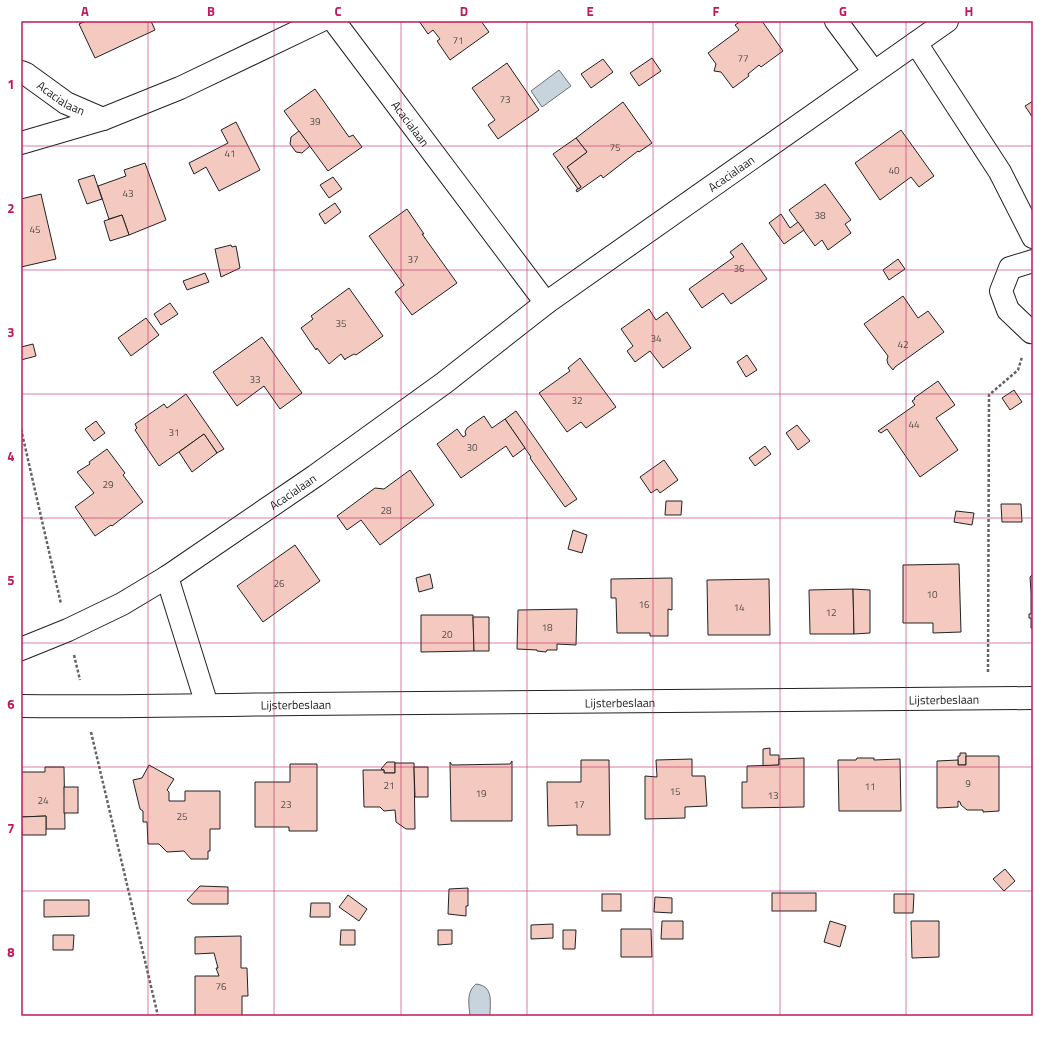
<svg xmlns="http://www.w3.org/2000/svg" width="1054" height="1037" font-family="'Titillium Web',sans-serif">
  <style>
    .water { fill: #c7d3dd; stroke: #6f6f6f }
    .building { fill: #f3c9c0; stroke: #222 }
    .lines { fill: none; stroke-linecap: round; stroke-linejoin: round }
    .minor-casing { stroke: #222; stroke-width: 24 }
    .path { stroke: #646464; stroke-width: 2.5; stroke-dasharray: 3 2; stroke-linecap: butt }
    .minor { stroke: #fff; stroke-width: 22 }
    .grid { fill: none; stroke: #c2185b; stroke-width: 1; stroke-opacity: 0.55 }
    .labels { text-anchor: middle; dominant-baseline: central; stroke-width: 3; stroke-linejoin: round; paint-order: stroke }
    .number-label { font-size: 10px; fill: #564c4a }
    .street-label { font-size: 12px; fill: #222; stroke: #fff }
    .neatline { fill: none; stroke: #c2185b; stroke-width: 1.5 }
    .grid-label { font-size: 13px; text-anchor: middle; font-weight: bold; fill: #c2185b }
  </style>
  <rect width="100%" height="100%" fill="#fff"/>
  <g class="water">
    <path d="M559,70L571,86L542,107L531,91Z"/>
    <path d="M476,984C494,986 490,1002 490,1016H470C469,1005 466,992 476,984Z"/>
  </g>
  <g class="building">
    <path d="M86,21H151L155,30L95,58L79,24Z"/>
    <path d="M419,21H481L489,32L450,60L437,41L440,39L433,30L428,34Z"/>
    <path d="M741,21H762L783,51L761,67L759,65L748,74L749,76L733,88L721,72L714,71L716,64L708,53L739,30L735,25Z"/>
    <path d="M652,58L661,71L639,86L630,73Z"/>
    <path d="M603,59L613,72L591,88L581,74Z"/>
    <path d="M507,63L539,110L498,139L488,125L495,120L472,88Z"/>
    <path d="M315,89L349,137L353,135L362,147L328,171L284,111Z"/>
    <path d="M1033,101V118L1025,106Z"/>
    <path d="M623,102L652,143L639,152L638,151L603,178L601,175L577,192L576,190L581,187L567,167L587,152L576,138Z"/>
    <path d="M236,122L260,170L219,191L206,167L194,174L189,163L228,143L221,130Z"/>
    <path d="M901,130L934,176L919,187L911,177L880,200L855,163Z"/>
    <path d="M299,131L310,146L302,153L296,152L290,144L291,137Z"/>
    <path d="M576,138L587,152L567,167L581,187L578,189L553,154Z"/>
    <path d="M145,163L166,220L129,235L122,215L109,219L98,186L126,176L124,170Z"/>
    <path d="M94,175L102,199L87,204L78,180Z"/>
    <path d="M333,177L342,189L329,198L320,185Z"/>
    <path d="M825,184L851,220L845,224L851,233L828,250L822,240L815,246L789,210Z"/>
    <path d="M41,194L56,259L21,267V199Z"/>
    <path d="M335,203L341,212L325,224L319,214Z"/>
    <path d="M407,209L424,234H422L457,283L412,315L395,292L404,285L369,236Z"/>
    <path d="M781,214L790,228L798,222L804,230L784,244L769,223Z"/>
    <path d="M122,215L129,235L110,241L104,221Z"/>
    <path d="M742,243L767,279L731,304L723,293L702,308L689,289L734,257L730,252Z"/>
    <path d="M231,245L232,247L236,246L240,268L221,277L215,249Z"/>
    <path d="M898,259L905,269L889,280L883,270Z"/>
    <path d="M205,273L209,282L187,290L183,281Z"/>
    <path d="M349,288L383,336L356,355L354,354L345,359V360L341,354L329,364L317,348L316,350L301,328L313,319L311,316Z"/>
    <path d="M903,296L918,318L928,311L944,332L895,367L893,370L888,364L887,360L888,356L864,324Z"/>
    <path d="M170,303L178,314L161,325L154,314Z"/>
    <path d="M649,309L656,320L667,312L691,348L663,368L650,351L635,362L627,351L633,346L621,329Z"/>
    <path d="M146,318L159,335L131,356L118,338Z"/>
    <path d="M262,337L302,393L280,409L264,386L237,406L213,372Z"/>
    <path d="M33,344L36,356L21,360V347Z"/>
    <path d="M747,355L757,370L746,377L737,362Z"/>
    <path d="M580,358L616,407L586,428L581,422L567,432L539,393L570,371L568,368Z"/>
    <path d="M938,381L955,405L936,418L958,450L920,477L887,429L881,433L878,431L915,405L912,401L915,399L914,398Z"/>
    <path d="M1014,390L1022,402L1010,410L1002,398Z"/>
    <path d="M186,394L224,449L217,453L204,434L159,466L135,430L137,428L135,424L164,404L167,408Z"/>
    <path d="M516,411L577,499L565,507L530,458L531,457L505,419Z"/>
    <path d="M484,416L492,428L505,419L525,448L513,457L506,446L461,478L437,444L457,429L463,437L466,435L465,432L467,428Z"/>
    <path d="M96,421L105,433L94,441L85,429Z"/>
    <path d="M797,425L810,441L798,450L786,433Z"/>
    <path d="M204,434L217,453L192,472L179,452Z"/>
    <path d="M765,446L771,454L755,466L749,458Z"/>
    <path d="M107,449L125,473L123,475L143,502L112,526L111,525L95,536L75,507L94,493L77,472L90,464L89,462Z"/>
    <path d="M664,460L678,480L660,493L657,489L651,493L640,477Z"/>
    <path d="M410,470L434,505L380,545L361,520L347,530L337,516L375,488L384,489Z"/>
    <path d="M666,501H682L681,515H665Z"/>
    <path d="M1001,504H1021L1022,522H1002Z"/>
    <path d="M956,511L974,513L972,525L954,522Z"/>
    <path d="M573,530L587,535L582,553L568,549Z"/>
    <path d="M295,545L320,581L263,622L237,586Z"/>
    <path d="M959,564L961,632L933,633V623H903V565Z"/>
    <path d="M430,574L433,588L419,592L416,578Z"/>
    <path d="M1033,574V592H1031L1030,577Z"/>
    <path d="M672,578V610L668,609V636H650V633H617L616,598H611V579Z"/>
    <path d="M769,579L770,635H708L707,580Z"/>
    <path d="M853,589L854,634H810L809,590Z"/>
    <path d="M853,589L870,590V633L854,634Z"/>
    <path d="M1031,592H1033V628H1031V618H1029V614H1031Z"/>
    <path d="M577,609L576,645L557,644V650H547L546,652L537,651V650L517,649L518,610Z"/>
    <path d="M421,615H473L474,651L421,652Z"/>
    <path d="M473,617H489V651H474Z"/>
    <path d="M770,748V755H779V765L763,766V749Z"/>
    <path d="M960,753H966V765H958V756H960Z"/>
    <path d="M966,756H999V811L983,812V810H967L961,805L960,802L958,801V807L937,808V761L958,760V765H966Z"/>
    <path d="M804,758V807L742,808V782H747V766L779,765V759Z"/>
    <path d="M857,758H874V760L900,759L901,811H839L838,760H856Z"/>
    <path d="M692,759V776H705L707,806L685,807V818L645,819V776L657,777L656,760Z"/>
    <path d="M581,760H609L610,835H577V825L548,826L547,782H581Z"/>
    <path d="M512,761V821H451L450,762L452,765L510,764Z"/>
    <path d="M387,762H395V773H384V770L381,769Z"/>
    <path d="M395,763H414L415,829H406L396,822L395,810L384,811L380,807H364L363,770H384V773H395Z"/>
    <path d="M290,764H317V831H289V827H255V782H290Z"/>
    <path d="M149,765L174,779L167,790L169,792V801H185V791H220V829H210V851H208V859H191L184,851L167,852L159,844H148L147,822H143V811L140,809L133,780L142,778Z"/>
    <path d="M45,767H64L65,829H46V816L21,817V772H45Z"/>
    <path d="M414,767H428V797H415Z"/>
    <rect x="64" y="787" width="14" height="26"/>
    <path d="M46,816V835H22L21,817Z"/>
    <path d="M1005,869L1015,881L1004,891L993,879Z"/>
    <path d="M200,886L228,887V904H192L187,900Z"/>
    <path d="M468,888V906H466V916L448,914L449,889Z"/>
    <rect x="772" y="893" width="44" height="18"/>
    <rect x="602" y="894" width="19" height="17"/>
    <path d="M894,894H914L913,913H894Z"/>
    <path d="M348,895L367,909L359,921L339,907Z"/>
    <path d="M655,897L672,898V913L654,912Z"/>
    <path d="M44,900H89V916L44,917Z"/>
    <path d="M311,903H330V917H310Z"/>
    <path d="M662,921H683V939H661Z"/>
    <path d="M830,921L846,926L840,947L824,942Z"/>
    <path d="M911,921H939V957L912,958Z"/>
    <path d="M553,924V938L531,939V925Z"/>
    <path d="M621,929H651L652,957H621Z"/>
    <path d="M341,930H355V945H340Z"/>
    <path d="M438,930H452V944L438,945Z"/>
    <path d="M563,930H576L575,949H563Z"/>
    <path d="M53,935H74L73,950H53Z"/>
    <path d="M241,936V968H247L248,996H242V1016H195V976H219L216,968H218L214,953L195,954V937Z"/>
  </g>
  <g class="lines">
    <defs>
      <g id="minor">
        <path id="s1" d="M334,21L546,303"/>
        <path d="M836,21L874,72"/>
        <path d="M916,43L1000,172L1033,237"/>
        <path id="s2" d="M21,72L26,74L66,103L103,119"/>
        <path d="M21,143L103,119L180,88L320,21"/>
        <path d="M1033,261L1010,268L1001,291L1008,310L1031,332L1033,331"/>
        <path d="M167,577L207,705"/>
        <path id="s3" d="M21,649L68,630L122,604L167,577L315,476L444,383L546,303L947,21"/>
        <path id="s4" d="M21,706C114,707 207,705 301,704C545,703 789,701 1033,698"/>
      </g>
    </defs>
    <use href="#minor" class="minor-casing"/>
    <g class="path">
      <path d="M21,429L61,604"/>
      <path d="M74,655L80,680"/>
      <path d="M988,672L989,395L1018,370L1022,357"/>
      <path d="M91,732L158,1016"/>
    </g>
    <use href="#minor" class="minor"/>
  </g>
  <path class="grid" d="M148,21V1016M274,21V1016M401,21V1016M527,21V1016M653,21V1016M780,21V1016M906,21V1016M21,146H1033M21,270H1033M21,394H1033M21,518H1033M21,643H1033M21,767H1033M21,891H1033"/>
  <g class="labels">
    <g class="number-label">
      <text x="458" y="40">71</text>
      <text x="743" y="58">77</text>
      <text x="505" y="99">73</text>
      <text x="315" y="121">39</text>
      <text x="615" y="147">75</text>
      <text x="230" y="153">41</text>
      <text x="894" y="170">40</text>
      <text x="128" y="193">43</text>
      <text x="820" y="215">38</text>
      <text x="35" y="229">45</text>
      <text x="413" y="259">37</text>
      <text x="739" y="268">36</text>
      <text x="341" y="323">35</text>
      <text x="656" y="338">34</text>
      <text x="903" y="344">42</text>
      <text x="255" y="379">33</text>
      <text x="577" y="400">32</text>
      <text x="914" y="424">44</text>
      <text x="174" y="432">31</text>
      <text x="472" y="447">30</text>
      <text x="108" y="484">29</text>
      <text x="386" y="510">28</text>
      <text x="279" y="583">26</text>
      <text x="932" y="594">10</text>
      <text x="644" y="604">16</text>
      <text x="739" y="607">14</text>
      <text x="831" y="612">12</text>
      <text x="547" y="627">18</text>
      <text x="447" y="634">20</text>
      <text x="968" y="783">9</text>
      <text x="389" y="785">21</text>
      <text x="870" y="786">11</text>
      <text x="675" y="791">15</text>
      <text x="481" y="793">19</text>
      <text x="773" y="795">13</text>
      <text x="43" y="800">24</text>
      <text x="286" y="804">23</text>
      <text x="579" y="804">17</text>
      <text x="182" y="816">25</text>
      <text x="221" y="986">76</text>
    </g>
    <g class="street-label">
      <text stroke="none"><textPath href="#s2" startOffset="48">Acacialaan</textPath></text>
      <text stroke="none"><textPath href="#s1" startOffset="128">Acacialaan</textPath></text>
      <text stroke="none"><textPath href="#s3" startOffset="857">Acacialaan</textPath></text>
      <text stroke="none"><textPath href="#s3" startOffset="315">Acacialaan</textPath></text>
      <text stroke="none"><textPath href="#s4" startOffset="923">Lijsterbeslaan</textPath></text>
      <text stroke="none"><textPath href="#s4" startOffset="599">Lijsterbeslaan</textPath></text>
      <text stroke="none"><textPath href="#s4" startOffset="275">Lijsterbeslaan</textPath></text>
    </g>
  </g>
  <rect width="1054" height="1037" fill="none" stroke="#ffffff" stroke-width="44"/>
  <rect x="22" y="22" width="1010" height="993" class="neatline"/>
  <g class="grid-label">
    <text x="85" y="16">A</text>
    <text x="211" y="16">B</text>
    <text x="338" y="16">C</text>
    <text x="464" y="16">D</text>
    <text x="590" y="16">E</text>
    <text x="716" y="16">F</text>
    <text x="843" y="16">G</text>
    <text x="969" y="16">H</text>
    <text x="11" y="89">1</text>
    <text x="11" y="213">2</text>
    <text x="11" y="337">3</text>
    <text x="11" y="461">4</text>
    <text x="11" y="585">5</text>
    <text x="11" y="709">6</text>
    <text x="11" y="833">7</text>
    <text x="11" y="957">8</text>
  </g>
</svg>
